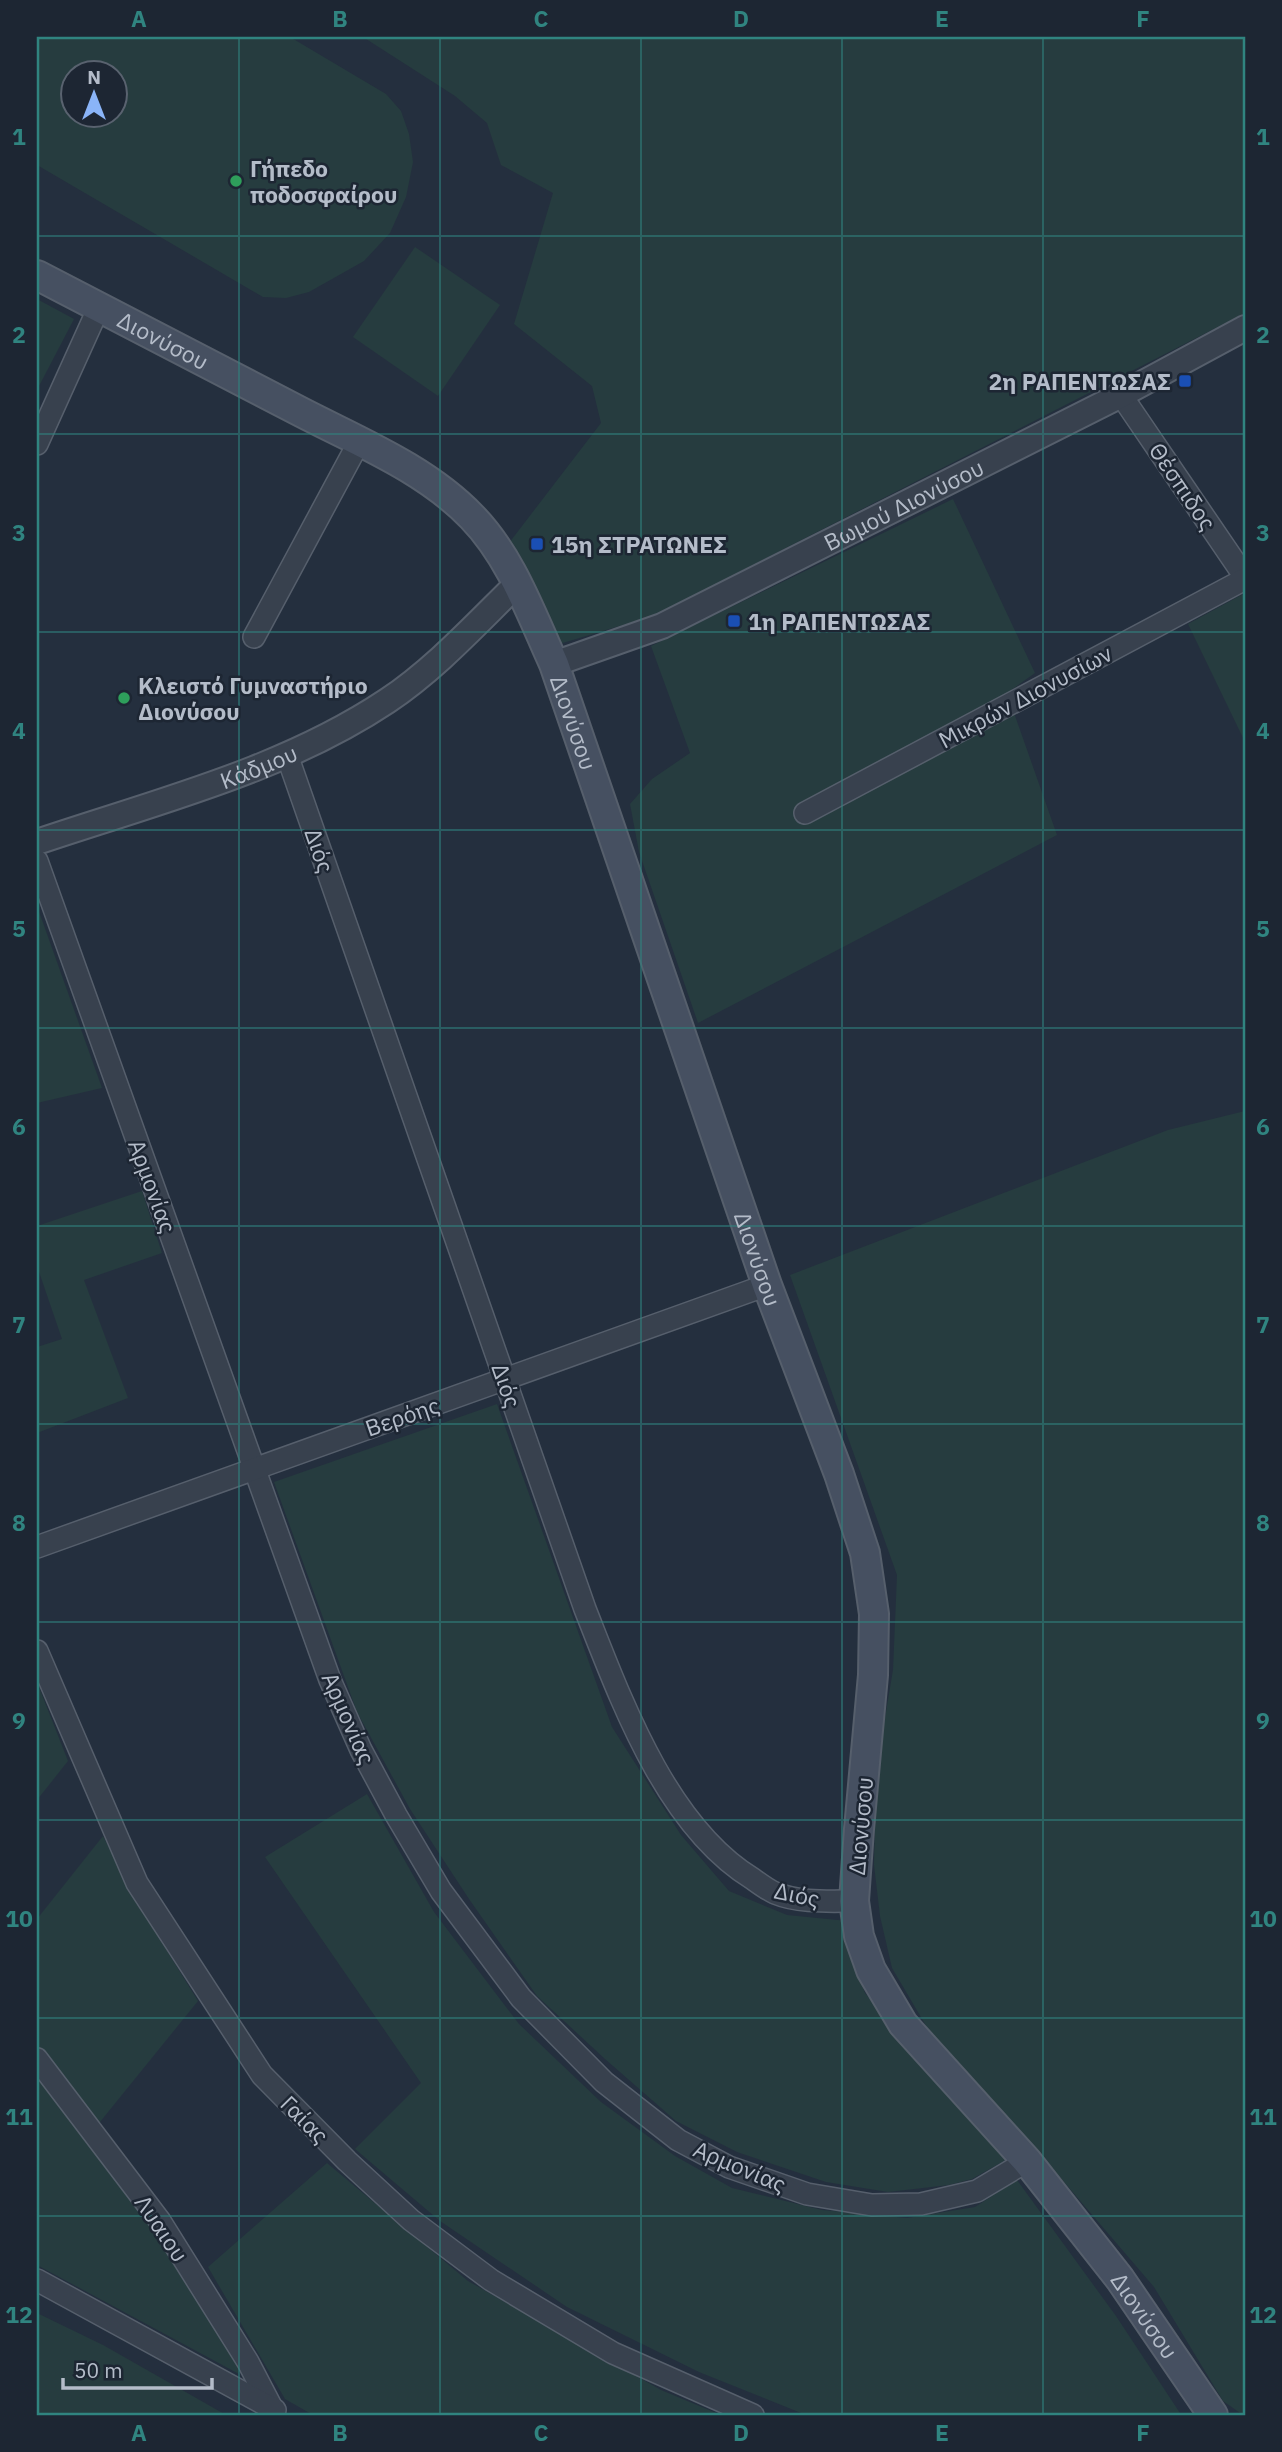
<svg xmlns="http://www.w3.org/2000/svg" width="1282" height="2452" font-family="'IBM Plex Sans',sans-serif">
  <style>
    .green { fill: #263c3f; fill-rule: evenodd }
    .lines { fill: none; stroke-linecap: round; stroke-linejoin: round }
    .minor-casing { stroke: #565f6c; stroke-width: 24 }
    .tertiary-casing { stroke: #565f6c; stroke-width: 28 }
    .secondary-casing { stroke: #565f6c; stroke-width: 32 }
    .minor { stroke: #38414e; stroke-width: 21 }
    .tertiary { stroke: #38414e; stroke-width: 24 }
    .secondary { stroke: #465061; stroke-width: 28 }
    .grid { fill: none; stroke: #308480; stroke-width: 2; stroke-opacity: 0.55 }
    .leisure-dot { fill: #2e9e5b; stroke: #1d2633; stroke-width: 2.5 }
    .transit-dot { fill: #1a4fb4; stroke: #1d2633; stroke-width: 2.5 }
    .labels { text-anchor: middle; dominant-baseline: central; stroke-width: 5; stroke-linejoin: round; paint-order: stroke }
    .poi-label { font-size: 23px; font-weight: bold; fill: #b4bcc9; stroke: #1d2633; text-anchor: start }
    .street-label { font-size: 23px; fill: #b4bcc9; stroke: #1d2633 }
    .neatline { fill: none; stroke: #308480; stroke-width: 2.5 }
    .grid-label { font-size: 23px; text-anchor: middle; font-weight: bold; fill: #308480 }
  </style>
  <rect width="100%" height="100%" fill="#242f3e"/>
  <g class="green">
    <path d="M37,37H290L386,94L401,111L409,134L413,162L406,197L390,233L364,261L309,292L286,298L263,297L37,165ZM74,74H116V116H74Z"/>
    <path d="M363,37H1245V313L653,616L556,645L509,543L601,423L592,386L514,324L553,193L501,165L487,123L455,96Z"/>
    <path d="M415,247L500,305L438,396L353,337Z"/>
    <path d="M37,299L74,319L37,390Z"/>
    <path d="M953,499L1035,673L1007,693L1057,835L698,1023L639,852L630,804L652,779L690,753L651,646Z"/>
    <path d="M1245,593V742L1188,624Z"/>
    <path d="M37,906L102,1088L37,1103Z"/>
    <path d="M1245,1111V2415H1243L1223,2401L1154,2287L1040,2154L935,2041L892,1968L880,1916L874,1865L876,1772L893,1670L897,1575L790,1275L1168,1130Z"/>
    <path d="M142,1191L162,1253L84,1280L128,1398L37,1433V1347L62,1339L37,1266V1226Z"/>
    <path d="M497,1404L612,1727L681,1835L729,1891L787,1915L848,1921L853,1961L865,1993L930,2069L1011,2157L972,2179L949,2185L888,2192L826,2182L737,2152L676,2121L605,2059L537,1996L469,1899L410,1809L357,1712L274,1482Z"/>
    <path d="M37,1682L68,1761L37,1800Z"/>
    <path d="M367,1794L434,1912L519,2024L601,2102L675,2156L732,2188L822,2210L907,2218L975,2207L1017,2180L1116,2316L1180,2413L1176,2415H806L699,2372L567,2307L440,2221L355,2149L421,2083L265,1857Z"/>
    <path d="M103,1836L146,1917L198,2001L87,2138L161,2240L237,2363L239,2374L37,2265V1919Z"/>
    <path d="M327,2163L468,2281L661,2390L721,2415H313L285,2399L208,2267Z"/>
    <path d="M37,2313L103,2345L226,2415H37Z"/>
  </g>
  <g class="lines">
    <defs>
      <g id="minor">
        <path d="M1121,395L1245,577"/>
        <path d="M37,444L99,307"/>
        <path d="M254,637L359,442"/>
        <path d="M287,755L585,1609C621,1700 666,1826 753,1879C760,1884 768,1890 775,1893C799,1903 829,1901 854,1901"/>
        <path d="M805,813L1245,579"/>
        <path d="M37,861L330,1680L361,1750L396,1815L441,1891L521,1998L604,2082L678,2140L729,2167L807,2194L872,2205L921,2204L977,2191L1027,2161"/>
        <path d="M37,1547L767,1285"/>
        <path d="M37,1651L137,1883L262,2075L347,2161L411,2220L491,2280L613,2353L753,2415"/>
        <path d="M37,2059L160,2221L248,2362L272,2408"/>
        <path d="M37,2280L275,2410"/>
      </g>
      <g id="tertiary">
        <path id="s1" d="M554,664L662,626L1121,395L1245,328"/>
        <path id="s2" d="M37,842C155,802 282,771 387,701C435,669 476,624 517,584"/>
      </g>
      <g id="secondary">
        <path id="s3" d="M37,275C125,320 213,366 301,412C359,442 426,469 472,517C511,557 531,614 554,664L767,1285L839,1474L865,1553L874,1614L873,1675L859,1829L854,1901L859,1936L871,1970L903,2024L1027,2161L1120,2279L1213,2415"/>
      </g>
    </defs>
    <use href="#minor" class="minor-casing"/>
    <use href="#tertiary" class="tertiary-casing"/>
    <use href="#secondary" class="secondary-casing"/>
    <use href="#minor" class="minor"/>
    <use href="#tertiary" class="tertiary"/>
    <use href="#secondary" class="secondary"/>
  </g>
  <path class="grid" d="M239,37V2415M440,37V2415M641,37V2415M842,37V2415M1043,37V2415M37,236H1245M37,434H1245M37,632H1245M37,830H1245M37,1028H1245M37,1226H1245M37,1424H1245M37,1622H1245M37,1820H1245M37,2018H1245M37,2216H1245"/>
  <g class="leisure-dot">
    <circle cx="236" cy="181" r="7"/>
    <circle cx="124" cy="698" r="7"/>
  </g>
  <g class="transit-dot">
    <rect x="1178" y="374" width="14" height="14" rx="3.5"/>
    <rect x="530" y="537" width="14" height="14" rx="3.5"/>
    <rect x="727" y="614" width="14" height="14" rx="3.5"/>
  </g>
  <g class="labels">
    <g class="poi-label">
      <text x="250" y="168">Γήπεδο<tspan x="250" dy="26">ποδοσφαίρου</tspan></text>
      <text x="1171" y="381" text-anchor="end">2η ΡΑΠΕΝΤΩΣΑΣ</text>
      <text x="551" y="544">15η ΣΤΡΑΤΩΝΕΣ</text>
      <text x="748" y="621">1η ΡΑΠΕΝΤΩΣΑΣ</text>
      <text x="138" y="685">Κλειστό Γυμναστήριο<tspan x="138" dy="26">Διονύσου</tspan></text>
    </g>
    <g class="street-label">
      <text stroke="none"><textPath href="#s3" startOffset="142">Διονύσου</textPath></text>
      <text transform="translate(1183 486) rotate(56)">Θέσπιδος</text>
      <text stroke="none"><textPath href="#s1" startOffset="385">Βωμού Διονύσου</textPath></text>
      <text transform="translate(1025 696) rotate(-28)">Μικρών Διονυσίων</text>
      <text stroke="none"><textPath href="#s3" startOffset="730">Διονύσου</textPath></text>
      <text stroke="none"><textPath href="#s2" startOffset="234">Κάδμου</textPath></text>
      <text transform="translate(320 850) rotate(71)">Διός</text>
      <text transform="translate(153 1186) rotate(70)">Αρμονίας</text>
      <text stroke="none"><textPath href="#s3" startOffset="1297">Διονύσου</textPath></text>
      <text transform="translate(507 1385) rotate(71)">Διός</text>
      <text transform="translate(402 1416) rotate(-19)">Βερόης</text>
      <text transform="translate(349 1718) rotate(66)">Αρμονίας</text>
      <text transform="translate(860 1826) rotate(-85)">Διονύσου</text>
      <text transform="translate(797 1894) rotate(12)">Διός</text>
      <text transform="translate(305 2119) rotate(45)">Γαίας</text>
      <text transform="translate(740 2166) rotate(23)">Αρμονίας</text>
      <text transform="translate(162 2228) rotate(56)">Λυαιου</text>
      <text stroke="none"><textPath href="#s3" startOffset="2473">Διονύσου</textPath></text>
    </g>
  </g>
  <rect width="1282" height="2452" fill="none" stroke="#1d2633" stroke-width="77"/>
  <g transform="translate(94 94)"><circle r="33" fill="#1d2633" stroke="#59626f" stroke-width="2"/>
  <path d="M0-5L12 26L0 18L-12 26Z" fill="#8ab4f8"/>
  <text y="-10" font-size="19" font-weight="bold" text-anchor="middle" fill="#b4bcc9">N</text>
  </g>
  <path d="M63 2378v10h149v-10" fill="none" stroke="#b4bcc9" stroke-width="3.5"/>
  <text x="74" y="2378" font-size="21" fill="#b4bcc9" stroke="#1d2633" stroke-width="5" paint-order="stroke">50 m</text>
  <rect x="38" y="38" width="1206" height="2376" class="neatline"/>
  <g class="grid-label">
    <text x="139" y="27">A</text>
    <text x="340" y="27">B</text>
    <text x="541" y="27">C</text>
    <text x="741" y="27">D</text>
    <text x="942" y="27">E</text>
    <text x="1143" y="27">F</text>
    <text x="19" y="145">1</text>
    <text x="1263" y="145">1</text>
    <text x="19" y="343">2</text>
    <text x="1263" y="343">2</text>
    <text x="19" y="541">3</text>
    <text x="1263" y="541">3</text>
    <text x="19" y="739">4</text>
    <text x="1263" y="739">4</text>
    <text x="19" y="937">5</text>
    <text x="1263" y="937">5</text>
    <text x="19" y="1135">6</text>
    <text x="1263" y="1135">6</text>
    <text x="19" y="1333">7</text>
    <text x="1263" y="1333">7</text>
    <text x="19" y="1531">8</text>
    <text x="1263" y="1531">8</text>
    <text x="19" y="1729">9</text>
    <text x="1263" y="1729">9</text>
    <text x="19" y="1927">10</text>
    <text x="1263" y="1927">10</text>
    <text x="19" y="2125">11</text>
    <text x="1263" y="2125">11</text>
    <text x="19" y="2323">12</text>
    <text x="1263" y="2323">12</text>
    <text x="139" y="2441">A</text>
    <text x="340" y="2441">B</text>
    <text x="541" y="2441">C</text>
    <text x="741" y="2441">D</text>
    <text x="942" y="2441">E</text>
    <text x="1143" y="2441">F</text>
  </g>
</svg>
